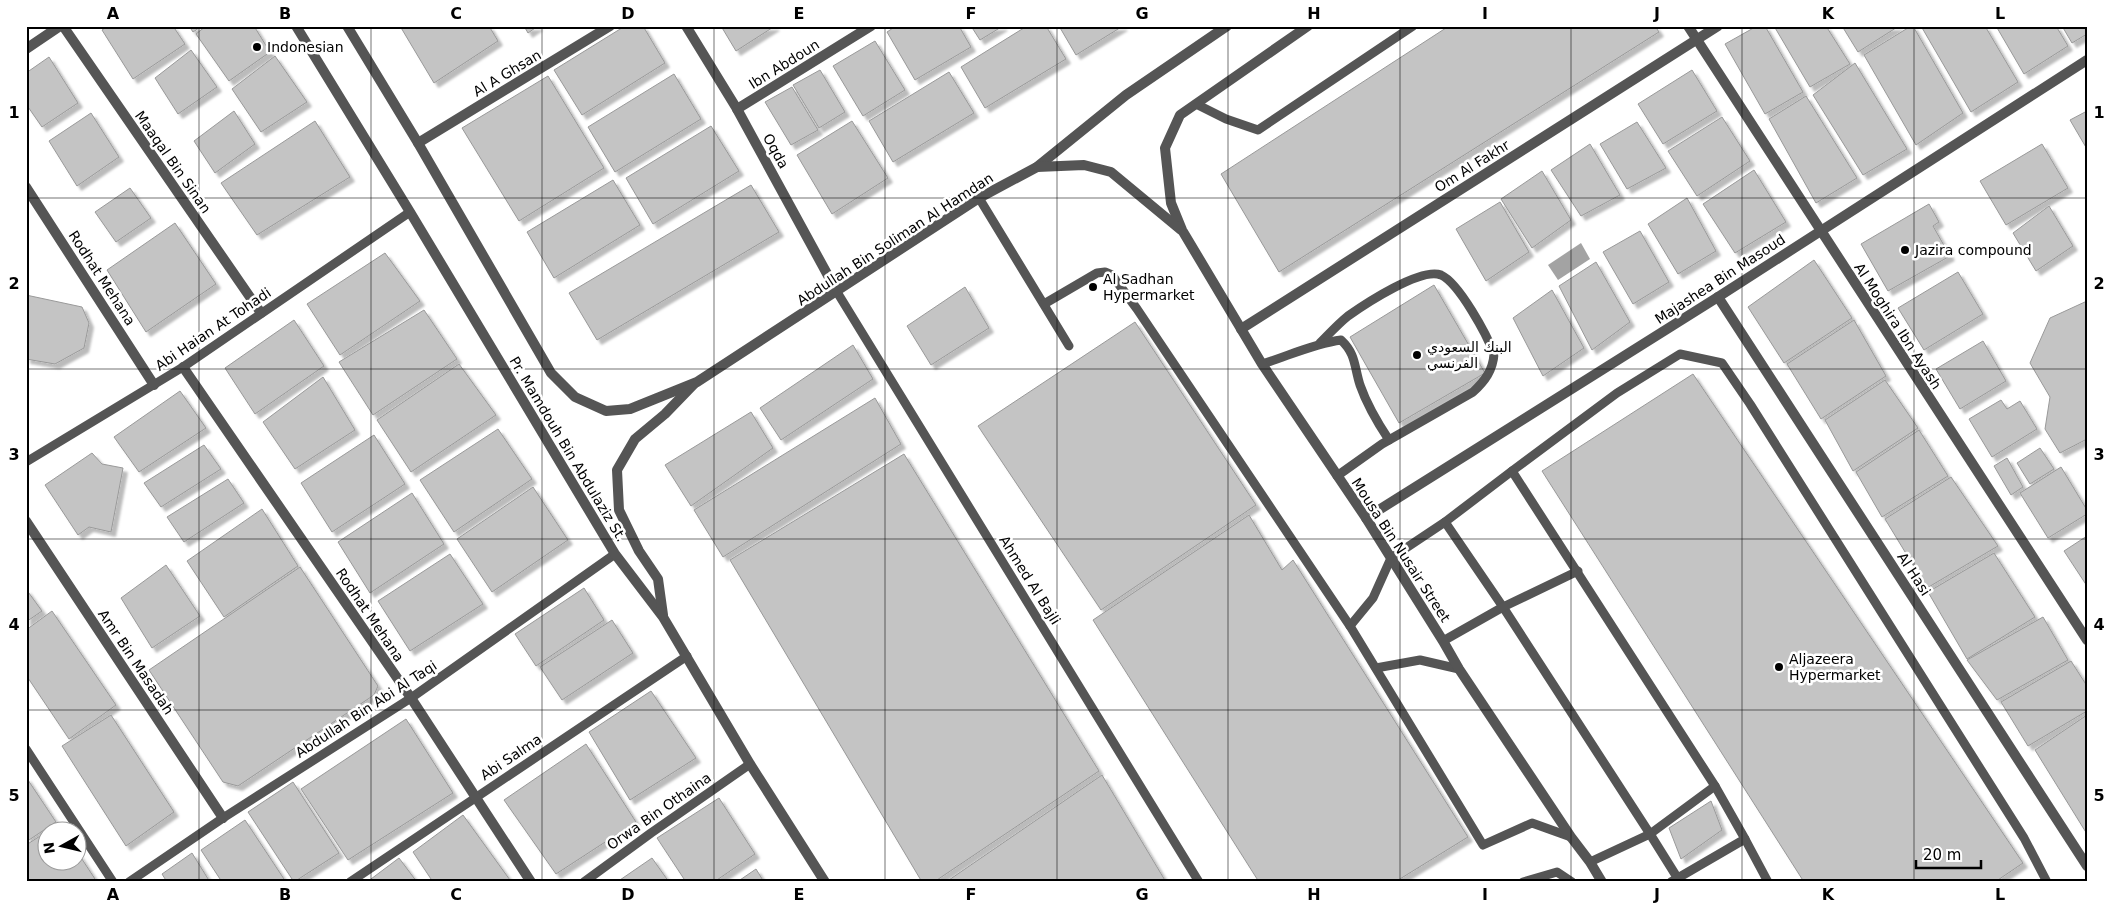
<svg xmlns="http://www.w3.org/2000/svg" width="2113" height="908" font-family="'DejaVu Sans',Cairo,sans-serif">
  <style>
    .water { fill: #a3a3a3 }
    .building { fill: #c4c4c4; stroke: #999; filter: url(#shadow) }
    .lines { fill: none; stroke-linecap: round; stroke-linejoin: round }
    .service { stroke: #555; stroke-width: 9 }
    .minor { stroke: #555; stroke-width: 10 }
    .tertiary { stroke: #555; stroke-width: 10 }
    .grid { fill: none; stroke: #000; stroke-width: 1; stroke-opacity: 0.55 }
    .poi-dot { fill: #000; stroke: #fff; stroke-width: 2 }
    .labels { text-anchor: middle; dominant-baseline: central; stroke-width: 5; stroke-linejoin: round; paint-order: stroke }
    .poi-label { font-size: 14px; fill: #000; stroke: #fff; text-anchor: start }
    .street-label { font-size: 14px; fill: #000; stroke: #fff }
    .neatline { fill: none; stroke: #000; stroke-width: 2 }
    .grid-label { font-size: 16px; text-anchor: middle; font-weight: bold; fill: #000 }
  </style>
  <defs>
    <filter id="shadow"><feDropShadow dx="4.5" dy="4.5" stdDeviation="1" flood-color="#0004"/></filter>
  </defs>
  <rect width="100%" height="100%" fill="#fff"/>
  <path class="water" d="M1581,243L1590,259L1558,280L1548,265Z"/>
  <g class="building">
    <path d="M108,26H173L185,44L133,79L102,30Z"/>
    <path d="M189,26H202L193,32Z"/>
    <path d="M206,26H254L270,52L229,81L196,34Z"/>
    <path d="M400,26H489L498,41L434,83Z"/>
    <path d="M524,26H538L528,33Z"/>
    <path d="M625,26H643L665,63L582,115L554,70Z"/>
    <path d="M721,26H775L736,51Z"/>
    <path d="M896,26H959L971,47L915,80L887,32Z"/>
    <path d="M971,26H1003L980,40Z"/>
    <path d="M1027,26H1046L1066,59L985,108L961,67Z"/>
    <path d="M1059,26H1123L1076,55Z"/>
    <path d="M1449,26H1655L1659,32L1279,272L1221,174Z"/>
    <path d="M1757,26H1765L1803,92L1765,114L1725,44Z"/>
    <path d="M1774,26H1826L1850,64L1810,87Z"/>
    <path d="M1842,26H1899L1858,52Z"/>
    <path d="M1911,26H1913L1963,113L1916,145L1864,55Z"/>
    <path d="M1921,26H1985L2018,82L1971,112Z"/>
    <path d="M1996,26H2056L2068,46L2024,74Z"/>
    <path d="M2062,26H2087V34L2072,43Z"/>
    <path d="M875,41L905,90L863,116L833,66Z"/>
    <path d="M191,50L217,87L178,114L155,78Z"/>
    <path d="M275,56L307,102L261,132L232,89Z"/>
    <path d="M49,57L78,103L42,127L26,104V73Z"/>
    <path d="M1855,63L1907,149L1863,175L1813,95Z"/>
    <path d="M820,70L845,112L819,128L793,85Z"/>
    <path d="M1692,70L1717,111L1663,144L1638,104Z"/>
    <path d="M949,72L974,113L893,162L869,121Z"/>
    <path d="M674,74L701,119L615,172L588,127Z"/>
    <path d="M548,76L604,168L519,221L462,128Z"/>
    <path d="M792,87L818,130L791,145L765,102Z"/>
    <path d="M1806,96L1857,178L1816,203L1769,119Z"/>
    <path d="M234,111L255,144L215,173L194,141Z"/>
    <path d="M2087,111V149L2070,120Z"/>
    <path d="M91,113L119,157L77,186L49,141Z"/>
    <path d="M1722,117L1750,161L1697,196L1668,151Z"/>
    <path d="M315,121L350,177L257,235L221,183Z"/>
    <path d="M852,121L888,178L832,214L797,155Z"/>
    <path d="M1637,122L1666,168L1627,189L1600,144Z"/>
    <path d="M711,126L739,171L653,224L626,178Z"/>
    <path d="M1590,144L1620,195L1581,216L1551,170Z"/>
    <path d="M2042,144L2068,188L2006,225L1980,181Z"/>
    <path d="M1754,170L1786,222L1735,253L1703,204Z"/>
    <path d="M1542,171L1571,220L1532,248L1501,199Z"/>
    <path d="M613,180L640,225L554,278L527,232Z"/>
    <path d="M751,185L779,232L597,340L569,293Z"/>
    <path d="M130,188L151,218L116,242L95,212Z"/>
    <path d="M1687,198L1716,251L1678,274L1648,224Z"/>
    <path d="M1500,202L1529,252L1486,281L1456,229Z"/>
    <path d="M1929,204L1939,222L1933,226L1950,256L1888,291L1861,244Z"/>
    <path d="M2049,206L2073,246L2036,271L2013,233Z"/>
    <path d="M175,223L216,284L146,332L107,270Z"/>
    <path d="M1640,231L1669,282L1633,304L1603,252Z"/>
    <path d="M385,253L420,301L340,355L307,304Z"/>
    <path d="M1814,260L1852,318L1784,363L1748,307Z"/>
    <path d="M1596,262L1630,322L1592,350L1559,286Z"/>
    <path d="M1958,272L1983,314L1924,350L1898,308Z"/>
    <path d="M1434,285L1485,373L1399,423L1350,337Z"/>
    <path d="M965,287L989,328L931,365L907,326Z"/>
    <path d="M1552,290L1584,348L1543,376L1513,318Z"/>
    <path d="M26,295L82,307L89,323L84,348L55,364L26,359Z"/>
    <path d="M2087,301V439L2060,453L2045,429L2050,397L2030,363L2050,318Z"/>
    <path d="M424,310L457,359L373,415L339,362Z"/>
    <path d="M294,320L324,366L255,414L225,368Z"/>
    <path d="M1854,320L1886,376L1821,419L1787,364Z"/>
    <path d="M1135,322L1256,505L1101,610L978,426Z"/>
    <path d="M1983,341L2006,381L1960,409L1936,369Z"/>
    <path d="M853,345L873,379L781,440L760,408Z"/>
    <path d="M459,364L496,415L411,472L377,420Z"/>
    <path d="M1693,374L2023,863L1995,882H1804L1542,471Z"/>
    <path d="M323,377L355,430L295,469L263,422Z"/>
    <path d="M1885,380L1918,428L1853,471L1825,420Z"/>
    <path d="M180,391L206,428L139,472L114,437Z"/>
    <path d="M875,398L901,444L723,557L694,510Z"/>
    <path d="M2001,400L2007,409L2020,401L2037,429L1992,457L1969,419Z"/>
    <path d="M751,412L773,448L691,506L665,465Z"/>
    <path d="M498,429L532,479L454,532L420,480Z"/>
    <path d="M1919,430L1948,476L1882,517L1856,472Z"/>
    <path d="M374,435L405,484L332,532L301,483Z"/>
    <path d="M204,445L221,469L161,507L144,483Z"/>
    <path d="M2040,448L2054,469L2030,484L2017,463Z"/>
    <path d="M92,453L102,464L123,468L111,532L89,527L78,535L45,485Z"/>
    <path d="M904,454L1099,771L934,882H922L730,560Z"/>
    <path d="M2007,458L2023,487L2011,495L1994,466Z"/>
    <path d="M2061,467L2087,510V514L2048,538L2020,493Z"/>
    <path d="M1951,477L1998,546L1927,588L1885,519Z"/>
    <path d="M228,479L244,503L184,542L167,517Z"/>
    <path d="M533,487L568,540L492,592L457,539Z"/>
    <path d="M412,493L444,544L370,593L338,542Z"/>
    <path d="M262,509L298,566L224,617L187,561Z"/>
    <path d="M1249,515L1282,570L1293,560L1468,837L1395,882H1259L1093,620Z"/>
    <path d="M2087,536V586L2064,551Z"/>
    <path d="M1994,553L2035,617L1967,659L1928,592Z"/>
    <path d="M450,554L483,604L410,651L378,601Z"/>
    <path d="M166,565L200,616L152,648L121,598Z"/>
    <path d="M300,567L378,686L374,695L238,786L223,782L149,670Z"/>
    <path d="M584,588L604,620L536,666L515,634Z"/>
    <path d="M26,589L42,611L26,622Z"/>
    <path d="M52,611L116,705L69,739L26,675V630Z"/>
    <path d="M2043,617L2068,660L1997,700L1967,660Z"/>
    <path d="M612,620L633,653L562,700L540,667Z"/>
    <path d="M2071,661L2087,686V711L2028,746L2001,702Z"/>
    <path d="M651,691L696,758L630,800L589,732Z"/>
    <path d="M111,715L174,812L126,846L62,746Z"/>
    <path d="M2087,715V834L2035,750Z"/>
    <path d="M406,719L453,793L348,860L301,789Z"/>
    <path d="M586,744L636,822L556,874L504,800Z"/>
    <path d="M1102,775L1166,882H946Z"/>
    <path d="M26,777L56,822L26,842Z"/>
    <path d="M293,782L339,853L294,882L248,812Z"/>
    <path d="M719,798L755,854L714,882H686L657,838Z"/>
    <path d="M1711,801L1722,830L1681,859L1669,828Z"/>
    <path d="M463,815L510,880L507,882H433L413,852Z"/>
    <path d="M245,820L286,882H222L201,850Z"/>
    <path d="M58,824L62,830H48Z"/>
    <path d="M48,831V860H78V853L97,882H26V845Z"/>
    <path d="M192,853L210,882H167L162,874Z"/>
    <path d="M399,858L417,882H367Z"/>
    <path d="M652,858L669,882H617Z"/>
    <path d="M756,869L764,882H737Z"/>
  </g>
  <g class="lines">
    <g class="service">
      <path d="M1196,104L1226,119L1258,130L1413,26"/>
      <path d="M979,198L1069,346"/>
      <path d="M837,292L1199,882"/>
      <path d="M1044,304L1097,273L1105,272L1112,275L1137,309L1350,626L1483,845L1532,823L1571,837"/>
      <path d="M1320,343C1329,334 1338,324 1348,316C1365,304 1421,267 1441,275C1459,283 1487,335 1494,354C1493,370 1485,381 1473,392L1382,444L1337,476"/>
      <path d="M1262,364C1288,356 1313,344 1341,340C1356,354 1354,366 1360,385C1367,405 1377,422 1389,440"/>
      <path d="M26,462L183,367L410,212"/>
      <path d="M1512,471L1715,786L1650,834L1503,607L1445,522Z"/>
      <path d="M1512,471L1617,393L1680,354L1722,363L1750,404L2024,838L2047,882"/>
      <path d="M1350,626L1373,598L1391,558L1445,522"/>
      <path d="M1443,641L1503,607L1578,571"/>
      <path d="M1376,668L1420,660L1459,669"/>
      <path d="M26,749L113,882"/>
      <path d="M1745,839L1768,882"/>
      <path d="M1590,862L1650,834L1680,882"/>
      <path d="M129,882L223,818L411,698L615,554"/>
      <path d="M350,882L687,656"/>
      <path d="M584,882L651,833L750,764"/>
      <path d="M1523,882L1557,872L1572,882"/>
      <path d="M1671,882L1745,839L1715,786"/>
    </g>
    <g class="minor">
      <path d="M63,26L261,313"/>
      <path d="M686,26L737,109L837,292"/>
      <path d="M1688,26L2087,640"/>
      <path d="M26,49L60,26"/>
      <path d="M737,109L871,26"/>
      <path d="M418,143L610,26"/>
      <path d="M26,187L154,385"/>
      <path d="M1718,297L2087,866"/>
      <path d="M1241,329L1718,26"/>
      <path d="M183,367L411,698L531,882"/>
      <path d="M1366,518L1718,297L2087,60"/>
      <path d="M26,521L223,818"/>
    </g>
    <g class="tertiary">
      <path d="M296,26L410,212L615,554L663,617L750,764L825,882"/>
      <path d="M347,26L418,143L551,373L575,397L606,411L630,409L697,382L979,198L1037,167L1126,95L1227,26"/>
      <path d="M1308,26L1180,115L1165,148L1171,203L1182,230L1262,364L1366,518L1443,641L1459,669L1571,837L1590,862L1602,882"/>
      <path d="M1037,167L1084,165L1111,172L1181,230"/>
      <path d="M663,615L658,579L639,551L619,510L617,470L635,439L665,414L694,384"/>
    </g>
  </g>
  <path class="grid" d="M199,26V882M371,26V882M542,26V882M714,26V882M885,26V882M1057,26V882M1228,26V882M1400,26V882M1571,26V882M1742,26V882M1914,26V882M26,198H2087M26,369H2087M26,539H2087M26,710H2087"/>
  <g class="poi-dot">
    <circle cx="257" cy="47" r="5"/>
    <circle cx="1905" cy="250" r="5"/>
    <circle cx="1093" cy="287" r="5"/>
    <circle cx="1417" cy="355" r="5"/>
    <circle cx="1779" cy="667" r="5"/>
  </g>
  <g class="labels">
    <g class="poi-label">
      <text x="267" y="47">Indonesian</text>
      <text x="1915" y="250">Jazira compound</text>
      <text x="1103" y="279">Al Sadhan<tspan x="1103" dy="16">Hypermarket</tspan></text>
      <text x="1427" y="347">البنك السعودي<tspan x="1427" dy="16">الفرنسي</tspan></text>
      <text x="1789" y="659">Aljazeera<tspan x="1789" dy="16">Hypermarket</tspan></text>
    </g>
    <g class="street-label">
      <text transform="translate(784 64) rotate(-32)">Ibn Abdoun</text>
      <text transform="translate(507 73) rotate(-31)">Al A Ghsan</text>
      <text transform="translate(776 151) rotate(61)">Oqda</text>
      <text transform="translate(173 162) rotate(55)">Maaqal Bin Sinan</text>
      <text transform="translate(1472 166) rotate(-32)">Om Al Fakhr</text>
      <text transform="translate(895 239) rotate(-33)">Abdullah Bin Soliman Al Hamdan</text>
      <text transform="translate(102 278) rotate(57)">Rodhat Mehana</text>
      <text transform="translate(1720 279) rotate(-33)">Majashea Bin Masoud</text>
      <text transform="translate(1898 326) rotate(57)">Al Moghira Ibn Ayash</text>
      <text transform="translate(213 329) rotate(-34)">Abi Haian At Tohadi</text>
      <text transform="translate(568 449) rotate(59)">Pr. Mamdouh Bin Abdulaziz St.</text>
      <text transform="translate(1401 550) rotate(57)">Mousa Bin Nusair Street</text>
      <text transform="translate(1914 574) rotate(57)">Al Hasi</text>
      <text transform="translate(1030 580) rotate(58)">Ahmed Al Bajli</text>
      <text transform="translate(370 615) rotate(56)">Rodhat Mehana</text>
      <text transform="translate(136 662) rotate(56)">Amr Bin Masadah</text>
      <text transform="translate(366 709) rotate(-33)">Abdullah Bin Abi Al Taqi</text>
      <text transform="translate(511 757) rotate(-34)">Abi Salma</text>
      <text transform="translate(659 811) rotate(-35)">Orwa Bin Othaina</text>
    </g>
  </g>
  <rect width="2113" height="908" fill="none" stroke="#ffffff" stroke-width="55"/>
  <g transform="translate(62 846) rotate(262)"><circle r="24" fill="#ffffff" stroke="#999999"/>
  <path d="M0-4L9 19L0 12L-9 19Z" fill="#000000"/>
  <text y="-8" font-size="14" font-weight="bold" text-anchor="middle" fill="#000000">N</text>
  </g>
  <path d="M1916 860v8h65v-8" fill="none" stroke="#000000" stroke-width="2.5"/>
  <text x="1923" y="860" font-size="15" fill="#000000" stroke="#ffffff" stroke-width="4" paint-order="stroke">20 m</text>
  <rect x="28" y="28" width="2058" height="852" class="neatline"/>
  <g class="grid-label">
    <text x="113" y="19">A</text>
    <text x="285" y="19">B</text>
    <text x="456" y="19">C</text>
    <text x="628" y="19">D</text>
    <text x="799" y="19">E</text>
    <text x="971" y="19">F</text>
    <text x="1142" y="19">G</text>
    <text x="1314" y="19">H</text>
    <text x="1485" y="19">I</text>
    <text x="1657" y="19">J</text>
    <text x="1828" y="19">K</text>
    <text x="2000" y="19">L</text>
    <text x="14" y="118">1</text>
    <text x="2099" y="118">1</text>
    <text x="14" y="289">2</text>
    <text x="2099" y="289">2</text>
    <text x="14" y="460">3</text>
    <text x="2099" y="460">3</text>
    <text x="14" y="630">4</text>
    <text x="2099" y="630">4</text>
    <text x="14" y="801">5</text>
    <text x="2099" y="801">5</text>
    <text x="113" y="900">A</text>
    <text x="285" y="900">B</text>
    <text x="456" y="900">C</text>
    <text x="628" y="900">D</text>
    <text x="799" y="900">E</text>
    <text x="971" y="900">F</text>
    <text x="1142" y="900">G</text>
    <text x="1314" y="900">H</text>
    <text x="1485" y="900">I</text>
    <text x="1657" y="900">J</text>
    <text x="1828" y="900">K</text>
    <text x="2000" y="900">L</text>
  </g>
</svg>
